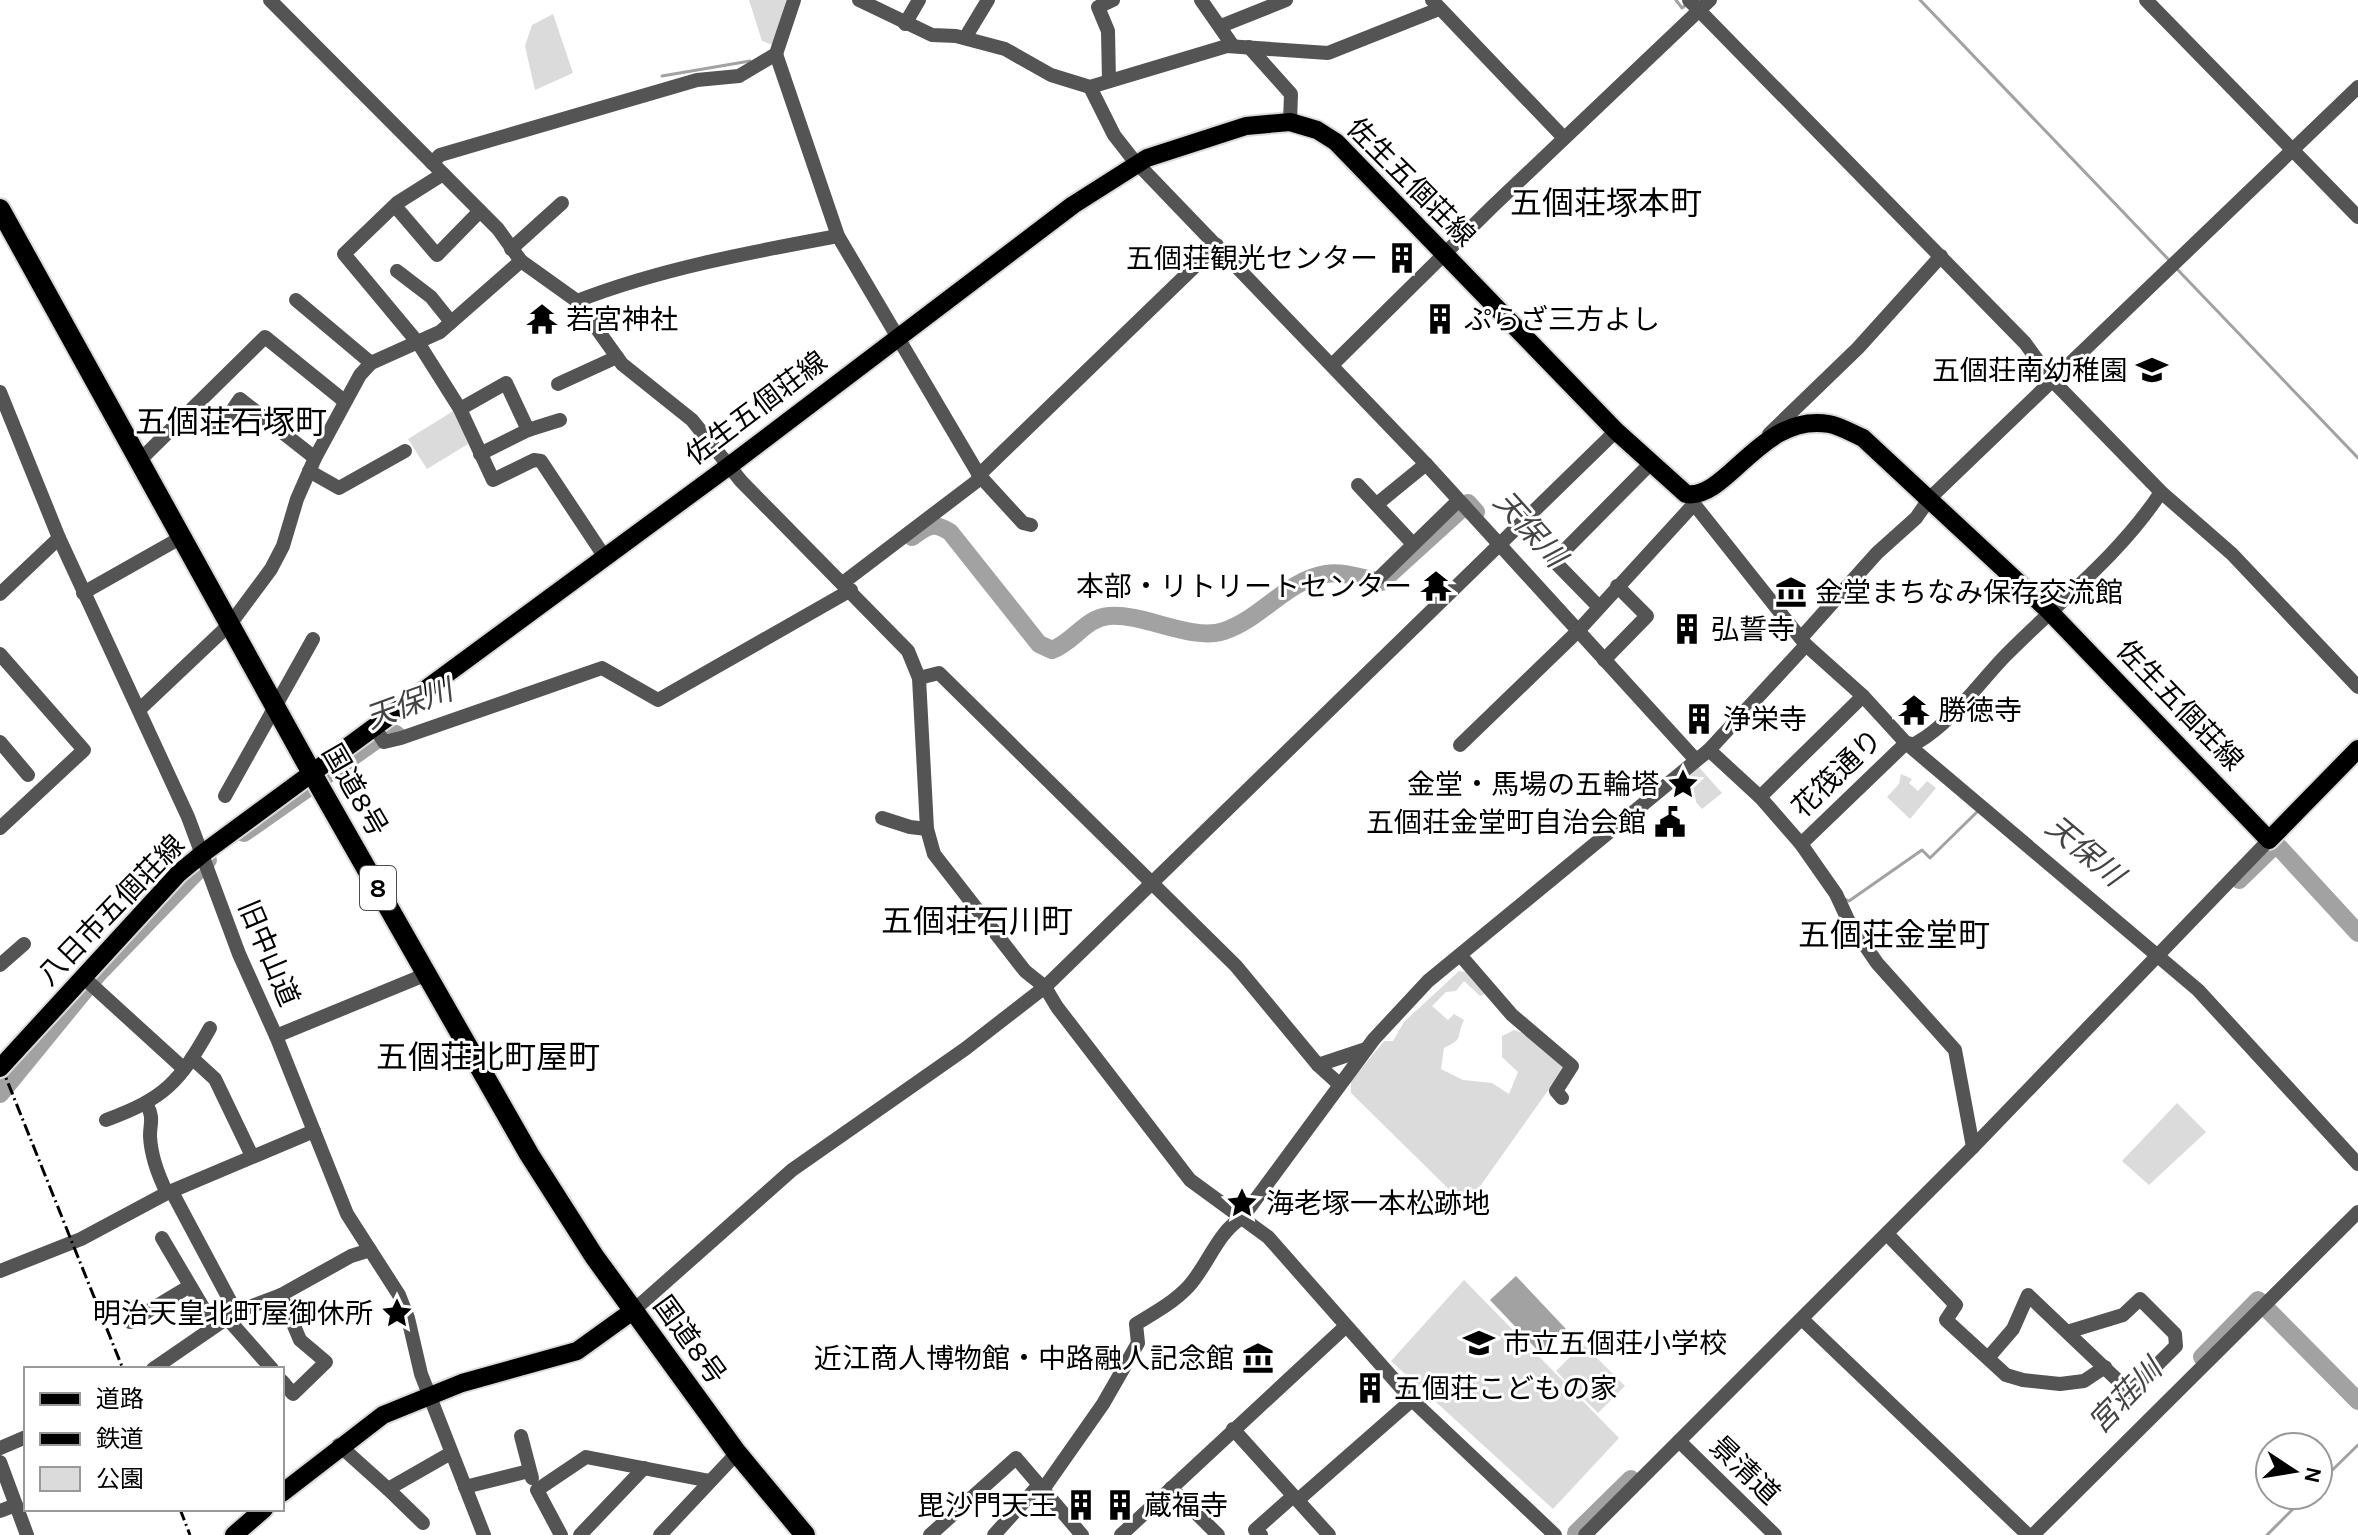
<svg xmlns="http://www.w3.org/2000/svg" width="2358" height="1535" font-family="Karla,'Noto Sans JP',sans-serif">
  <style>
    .green { fill: #dbdbdb }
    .water { fill: #a2a2a2 }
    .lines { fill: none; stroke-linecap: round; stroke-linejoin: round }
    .stream { stroke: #a2a2a2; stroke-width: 3 }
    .river { stroke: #a2a2a2; stroke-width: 18 }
    .major-casing { stroke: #dbdbdb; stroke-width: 22 }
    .highway-casing { stroke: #dbdbdb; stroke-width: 24 }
    .minor { stroke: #545454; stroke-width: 14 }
    .major { stroke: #000; stroke-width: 18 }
    .highway { stroke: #000; stroke-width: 20 }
    .rail { stroke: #000; stroke-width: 3; stroke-dasharray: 12 4 2 4; stroke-linecap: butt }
    .labels { text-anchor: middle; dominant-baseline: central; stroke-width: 6; stroke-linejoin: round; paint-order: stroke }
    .shield { fill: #fff; stroke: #4c4c4c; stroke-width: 2 }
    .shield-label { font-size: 26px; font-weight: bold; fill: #000 }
    .street-label { font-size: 28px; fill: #000; stroke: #fff }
    .poi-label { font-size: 28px; fill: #000; stroke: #fff; text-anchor: start }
    .water-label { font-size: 30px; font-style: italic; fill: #434343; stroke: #fff }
    .quarter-label { font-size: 32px; fill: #000; stroke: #fff }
  </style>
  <rect width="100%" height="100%" fill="#fff"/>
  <g class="green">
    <path d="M749,0H786L773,45L762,41Z"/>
    <path d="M553,14L573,73L535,90L525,46L532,25Z"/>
    <path d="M455,410L468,444L427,469L408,439Z"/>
    <path d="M1697,765L1722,793L1702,809L1677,781Z"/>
    <path d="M1901,774L1912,779L1909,783L1918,791L1927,781L1936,788L1910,819L1887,797L1899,784Z"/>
    <path d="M1459,971L1466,972L1485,994L1480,996L1464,981L1456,991L1446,992L1432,1006L1448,1020L1454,1014L1464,1020C1455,1039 1465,1038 1444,1048L1441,1069L1463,1080L1492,1083L1509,1094L1518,1072L1502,1057V1036L1514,1030L1523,1033L1564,1068L1466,1206L1351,1093V1081L1384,1041H1393L1404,1022Z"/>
    <path d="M2177,1103L2206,1132L2149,1185L2122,1161Z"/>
    <path d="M1464,1280L1619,1438L1553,1509L1391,1361Z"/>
    <path d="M1583,1344L1625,1386L1598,1413L1556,1371Z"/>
  </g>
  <path class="water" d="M1516,1276L1566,1329L1541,1354L1490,1300Z"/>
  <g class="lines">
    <g class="stream">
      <path d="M1676,0L1682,8L1687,4"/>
      <path d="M1920,0L2169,260"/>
      <path d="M662,76L750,61"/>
      <path d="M2177,269L2358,458"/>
      <path d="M1844,899L1849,901L1922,850L1930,858L1978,811"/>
      <path d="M2318,1484L2358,1445"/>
      <path d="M2267,1535L2307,1495"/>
    </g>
    <g class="river">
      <path d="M912,537C927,526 933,521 950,532L1039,644L1052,650C1074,642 1085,618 1109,616C1144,613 1192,642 1224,631C1261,619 1287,580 1326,574C1344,571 1364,579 1381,582L1468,503L1476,512"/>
      <path d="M244,833L378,739L396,734"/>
      <path d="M2239,880L2276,844L2358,933"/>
      <path d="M0,1094L98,974L208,860"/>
      <path d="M2267,1309L2358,1401"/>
      <path d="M2202,1357L2258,1300"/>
      <path d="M1576,1533L1631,1479"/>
    </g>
    <defs>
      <g id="major">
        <path d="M0,1068L179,873L202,854L729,466L1073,205L1147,158L1246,126L1290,122L1317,130L1336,142L1616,431L1686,494C1727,501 1761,412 1829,424C1840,426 1852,433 1863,438L2049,611L2269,840L2358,749"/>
        <path d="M282,1493L383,1415L462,1383L577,1351L634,1310"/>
        <path d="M234,1535L264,1509"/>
      </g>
      <path id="highway" d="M0,209L313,775L529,1154L594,1256L737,1453L805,1535"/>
    </defs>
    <use href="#major" class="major-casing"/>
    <use href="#highway" class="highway-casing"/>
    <g class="minor">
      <path d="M270,0L498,229L521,261L577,301L622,364L692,420L741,481L908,651L919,678L927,829L934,854L1025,971L1045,987L1057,1007L1190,1180L1268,1237L1412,1400L1555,1535"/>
      <path d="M859,0L932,35L956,36L1005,49L1051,75L1090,87L1227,46L1328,53L1439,9"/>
      <path d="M1201,0L1233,46"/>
      <path d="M1432,0L1564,138"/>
      <path d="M1689,0L2025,343L2051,379L2161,492L2232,554L2358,687"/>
      <path d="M2146,0L2358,217"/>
      <path d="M905,24L919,0"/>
      <path d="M1221,26L1286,0"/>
      <path d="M965,38L988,0"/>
      <path d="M1249,47L1291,94L1290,122"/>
      <path d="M776,54L838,236L979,475L1023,523L1031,525"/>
      <path d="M1109,81L1108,31L1098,7L1113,0"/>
      <path d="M1090,87L1114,135L1132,158L1426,464L1695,759"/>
      <path d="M432,163L440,155L697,80L739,76L776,54L794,0"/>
      <path d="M443,174L397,203L344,254L419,344L460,409L493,480L534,460L541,461L604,556"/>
      <path d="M395,206L437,255L480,211"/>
      <path d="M511,249L562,203"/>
      <path d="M397,271L431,297L451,322"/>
      <path d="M296,300L371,363"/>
      <path d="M577,301C659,269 751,252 838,236"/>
      <path d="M1332,365L1493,206L1710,0"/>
      <path d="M558,384L617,357"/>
      <path d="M0,392L59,538L188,817L239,954L276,1036L347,1214L399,1295L408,1318L421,1374L484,1535"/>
      <path d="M460,409L506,383L528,430L560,420"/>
      <path d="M219,430L240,399L315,458"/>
      <path d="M1769,434L1858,348L1941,256"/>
      <path d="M480,454L528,430"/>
      <path d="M140,460L265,337L343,400"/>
      <path d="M309,471L339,488L405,451"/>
      <path d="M1358,485L1413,544"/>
      <path d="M1695,496L1694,504L1806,645L1863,696L1906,743L2198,990L2358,1164"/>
      <path d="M1377,504L1426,464"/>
      <path d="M1379,578L1458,501"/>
      <path d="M844,582L977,481L979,475L1217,245"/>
      <path d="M83,593L182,537"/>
      <path d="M0,594L59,538"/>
      <path d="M1597,605L1554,561L1650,464"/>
      <path d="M1801,638L1877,553L1916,518L1930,498L2358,87"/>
      <path d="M0,654L84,750L0,828"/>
      <path d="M1604,660L1647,616L1617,586"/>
      <path d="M919,678L939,673L1236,966L1318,1065L1339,1084"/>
      <path d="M140,709L231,623L271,569L283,546L297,499L315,458L360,375L371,363L440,332L521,261"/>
      <path d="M375,728L384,742L401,738L602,668L658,700L851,590"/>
      <path d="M0,742L28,775"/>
      <path d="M1906,743C1912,744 1913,745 1918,742C1951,723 1979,683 2005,656C2057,603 2120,555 2161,492"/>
      <path d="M1460,745L1577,632L1694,504"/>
      <path d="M1709,750L1760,797L1801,844L1836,894L1849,922L1877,963L1955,1050L1973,1147"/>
      <path d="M225,796L313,639"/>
      <path d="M1760,797L1863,696"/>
      <path d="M882,818L910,827L927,829"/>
      <path d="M1801,844L1906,743"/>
      <path d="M1461,956L1512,1015L1572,1066L1556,1091L1562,1098"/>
      <path d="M0,965L24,944"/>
      <path d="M83,977L184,1069"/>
      <path d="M276,1036L427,974"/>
      <path d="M192,1058L215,1079L252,1156"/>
      <path d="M1318,1065L1366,1049"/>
      <path d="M147,1105C154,1118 150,1123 150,1136C151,1157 158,1175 167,1193"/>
      <path d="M106,1120C165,1098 179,1083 210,1028"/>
      <path d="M172,1192L236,1312"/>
      <path d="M1887,1234L1956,1305L1946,1320L2006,1375L2023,1380L2060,1384L2084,1381L2105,1367"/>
      <path d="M162,1238L214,1326"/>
      <path d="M0,1271L81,1239L167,1193L314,1131"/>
      <path d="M281,1295L300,1340L326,1362L293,1394L282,1381"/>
      <path d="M634,1310L792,1170L965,1049L1045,987L1616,431"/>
      <path d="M227,1318L272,1369"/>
      <path d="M1803,1320L2028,1535"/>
      <path d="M130,1322L190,1286"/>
      <path d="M1988,1358L2013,1329L2028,1295L2130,1392L2176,1346L2175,1334L2140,1299L2123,1315L2067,1332"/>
      <path d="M153,1369L236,1312L281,1295L351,1256L370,1250"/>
      <path d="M1233,1429L1329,1535"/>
      <path d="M521,1436L532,1478"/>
      <path d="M1679,1441L1775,1535"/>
      <path d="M339,1445L388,1489"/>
      <path d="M0,1448L26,1437"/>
      <path d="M0,1462L27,1535"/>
      <path d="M465,1487L529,1471"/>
      <path d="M1171,1488L1218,1535"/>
      <path d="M1042,1491L1103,1404L1138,1343L1136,1324C1154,1313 1174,1302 1188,1287C1207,1267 1218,1231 1242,1218L1374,1039L1428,981L1709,750L1806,645"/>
      <path d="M1299,1499L1412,1400"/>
      <path d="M0,1511L16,1505"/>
      <path d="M423,1523L388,1489L451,1453"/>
      <path d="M561,1535L537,1490L586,1457L710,1481"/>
      <path d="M580,1535L644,1468"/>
      <path d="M660,1535L737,1453"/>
      <path d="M930,1535L1016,1458L1082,1535"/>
      <path d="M994,1535L1038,1486"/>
      <path d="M1121,1535L1345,1327"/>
      <path d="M1261,1535L1255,1530L1291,1498"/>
      <path d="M1585,1535L1973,1147L2269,840"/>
      <path d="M2033,1535L2358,1212"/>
    </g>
    <use href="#major" class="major"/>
    <use href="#highway" class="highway"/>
    <g class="rail">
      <path d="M0,1063L123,1369"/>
      <path d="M180,1509L190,1535"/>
    </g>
  </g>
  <defs>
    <symbol id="building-bare" viewBox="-9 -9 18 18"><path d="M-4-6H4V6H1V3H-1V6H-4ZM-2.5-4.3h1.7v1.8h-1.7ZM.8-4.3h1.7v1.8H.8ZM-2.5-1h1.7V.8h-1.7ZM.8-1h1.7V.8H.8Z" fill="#000" stroke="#fff" stroke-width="2.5" paint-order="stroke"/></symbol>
    <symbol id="temple-bare" viewBox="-9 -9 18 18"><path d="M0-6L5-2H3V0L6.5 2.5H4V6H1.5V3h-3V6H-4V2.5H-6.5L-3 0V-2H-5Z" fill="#000" stroke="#fff" stroke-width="2.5" paint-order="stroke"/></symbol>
    <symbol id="school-bare" viewBox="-9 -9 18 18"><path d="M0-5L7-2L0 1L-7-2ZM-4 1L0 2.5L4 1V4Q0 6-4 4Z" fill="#000" stroke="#fff" stroke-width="2.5" paint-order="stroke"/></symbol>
    <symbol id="museum-bare" viewBox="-9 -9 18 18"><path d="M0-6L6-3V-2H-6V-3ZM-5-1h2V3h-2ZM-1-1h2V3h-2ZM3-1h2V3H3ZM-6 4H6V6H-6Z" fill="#000" stroke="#fff" stroke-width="2.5" paint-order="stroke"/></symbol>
    <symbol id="sight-bare" viewBox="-9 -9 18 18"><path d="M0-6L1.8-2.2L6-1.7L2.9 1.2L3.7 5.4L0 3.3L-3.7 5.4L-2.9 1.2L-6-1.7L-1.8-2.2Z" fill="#000" stroke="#fff" stroke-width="2.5" paint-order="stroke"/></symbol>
    <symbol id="civic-bare" viewBox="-9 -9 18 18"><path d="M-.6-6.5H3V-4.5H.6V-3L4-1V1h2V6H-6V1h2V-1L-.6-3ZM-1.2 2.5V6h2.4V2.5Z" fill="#000" stroke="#fff" stroke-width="2.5" paint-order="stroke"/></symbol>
  </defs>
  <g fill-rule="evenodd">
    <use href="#building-bare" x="1380" y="236" width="44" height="44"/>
    <use href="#temple-bare" x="520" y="297" width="44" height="44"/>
    <use href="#building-bare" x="1418" y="297" width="44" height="44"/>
    <use href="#school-bare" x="2130" y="348" width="44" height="44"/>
    <use href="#temple-bare" x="1414" y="564" width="44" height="44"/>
    <use href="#museum-bare" x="1769" y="570" width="44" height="44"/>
    <use href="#building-bare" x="1665" y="607" width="44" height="44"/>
    <use href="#temple-bare" x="1892" y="688" width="44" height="44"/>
    <use href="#building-bare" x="1677" y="697" width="44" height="44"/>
    <use href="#sight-bare" x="1661" y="762" width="44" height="44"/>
    <use href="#civic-bare" x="1648" y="800" width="44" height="44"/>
    <use href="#sight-bare" x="1220" y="1181" width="44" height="44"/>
    <use href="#sight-bare" x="375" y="1291" width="44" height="44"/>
    <use href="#school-bare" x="1457" y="1321" width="44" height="44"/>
    <use href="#museum-bare" x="1236" y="1336" width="44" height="44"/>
    <use href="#building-bare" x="1348" y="1366" width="44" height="44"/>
    <use href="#building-bare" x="1059" y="1483" width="44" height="44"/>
    <use href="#building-bare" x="1098" y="1483" width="44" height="44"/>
  </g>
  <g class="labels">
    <rect class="shield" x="360" y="866" width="36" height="44" rx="6"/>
    <g class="shield-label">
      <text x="378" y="888">8</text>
    </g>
    <g class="street-label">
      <text transform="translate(1411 182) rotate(45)">佐生五個荘線</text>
      <text transform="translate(756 408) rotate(-37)">佐生五個荘線</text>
      <text transform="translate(2180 705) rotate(46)">佐生五個荘線</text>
      <text transform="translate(1837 773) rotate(-44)">花筏通り</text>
      <text transform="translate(355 790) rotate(60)">国道8号</text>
      <text transform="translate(111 910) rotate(-46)">八日市五個荘線</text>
      <text transform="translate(269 953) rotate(67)">旧中山道</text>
      <text transform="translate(690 1340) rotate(54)">国道8号</text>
      <text transform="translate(1745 1470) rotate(44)">景清道</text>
    </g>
    <g class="poi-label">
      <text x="1378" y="258" text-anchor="end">五個荘観光センター</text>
      <text x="566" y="319">若宮神社</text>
      <text x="1464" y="319">ぷらざ三方よし</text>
      <text x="2128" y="370" text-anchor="end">五個荘南幼稚園</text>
      <text x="1412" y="586" text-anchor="end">本部・リトリートセンター</text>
      <text x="1815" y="592">金堂まちなみ保存交流館</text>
      <text x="1711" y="629">弘誓寺</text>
      <text x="1938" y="710">勝徳寺</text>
      <text x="1723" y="719">浄栄寺</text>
      <text x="1659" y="784" text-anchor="end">金堂・馬場の五輪塔</text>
      <text x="1646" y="822" text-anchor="end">五個荘金堂町自治会館</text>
      <text x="1266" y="1203">海老塚一本松跡地</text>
      <text x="373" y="1313" text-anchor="end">明治天皇北町屋御休所</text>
      <text x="1503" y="1343">市立五個荘小学校</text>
      <text x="1234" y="1358" text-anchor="end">近江商人博物館・中路融人記念館</text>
      <text x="1394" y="1388">五個荘こどもの家</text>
      <text x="1057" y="1505" text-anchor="end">毘沙門天王</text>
      <text x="1144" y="1505">蔵福寺</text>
    </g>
    <g class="water-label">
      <text transform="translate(1530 529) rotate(48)">天保川</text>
      <text transform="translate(409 704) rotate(-20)">天保川</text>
      <text transform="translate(2085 851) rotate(40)">天保川</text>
      <text transform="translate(2125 1396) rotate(-46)">宮荘川</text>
    </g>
    <g class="quarter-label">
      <text x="1606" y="203">五個荘塚本町</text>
      <text x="231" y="422">五個荘石塚町</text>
      <text x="977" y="921">五個荘石川町</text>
      <text x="1894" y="935">五個荘金堂町</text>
      <text x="488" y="1057">五個荘北町屋町</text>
    </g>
  </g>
  <rect x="24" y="1367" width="260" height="144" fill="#ffffff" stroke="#999999" stroke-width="2"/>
  <rect x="40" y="1393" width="40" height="12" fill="#000000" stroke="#999999" stroke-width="2"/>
  <text x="96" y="1407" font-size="24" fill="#000000">道路</text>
  <rect x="40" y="1433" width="40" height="12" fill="#000000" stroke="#999999" stroke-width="2"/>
  <text x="96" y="1447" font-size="24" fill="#000000">鉄道</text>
  <rect x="40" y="1467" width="40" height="24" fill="#dbdbdb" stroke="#999999" stroke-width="2"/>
  <text x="96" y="1487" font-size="24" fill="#000000">公園</text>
  <g transform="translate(2294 1471) rotate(102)"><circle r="38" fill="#ffffff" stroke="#999999" stroke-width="2"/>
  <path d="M0-6L14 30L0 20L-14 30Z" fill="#000000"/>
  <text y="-12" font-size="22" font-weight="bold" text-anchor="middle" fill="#000000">N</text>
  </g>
</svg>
